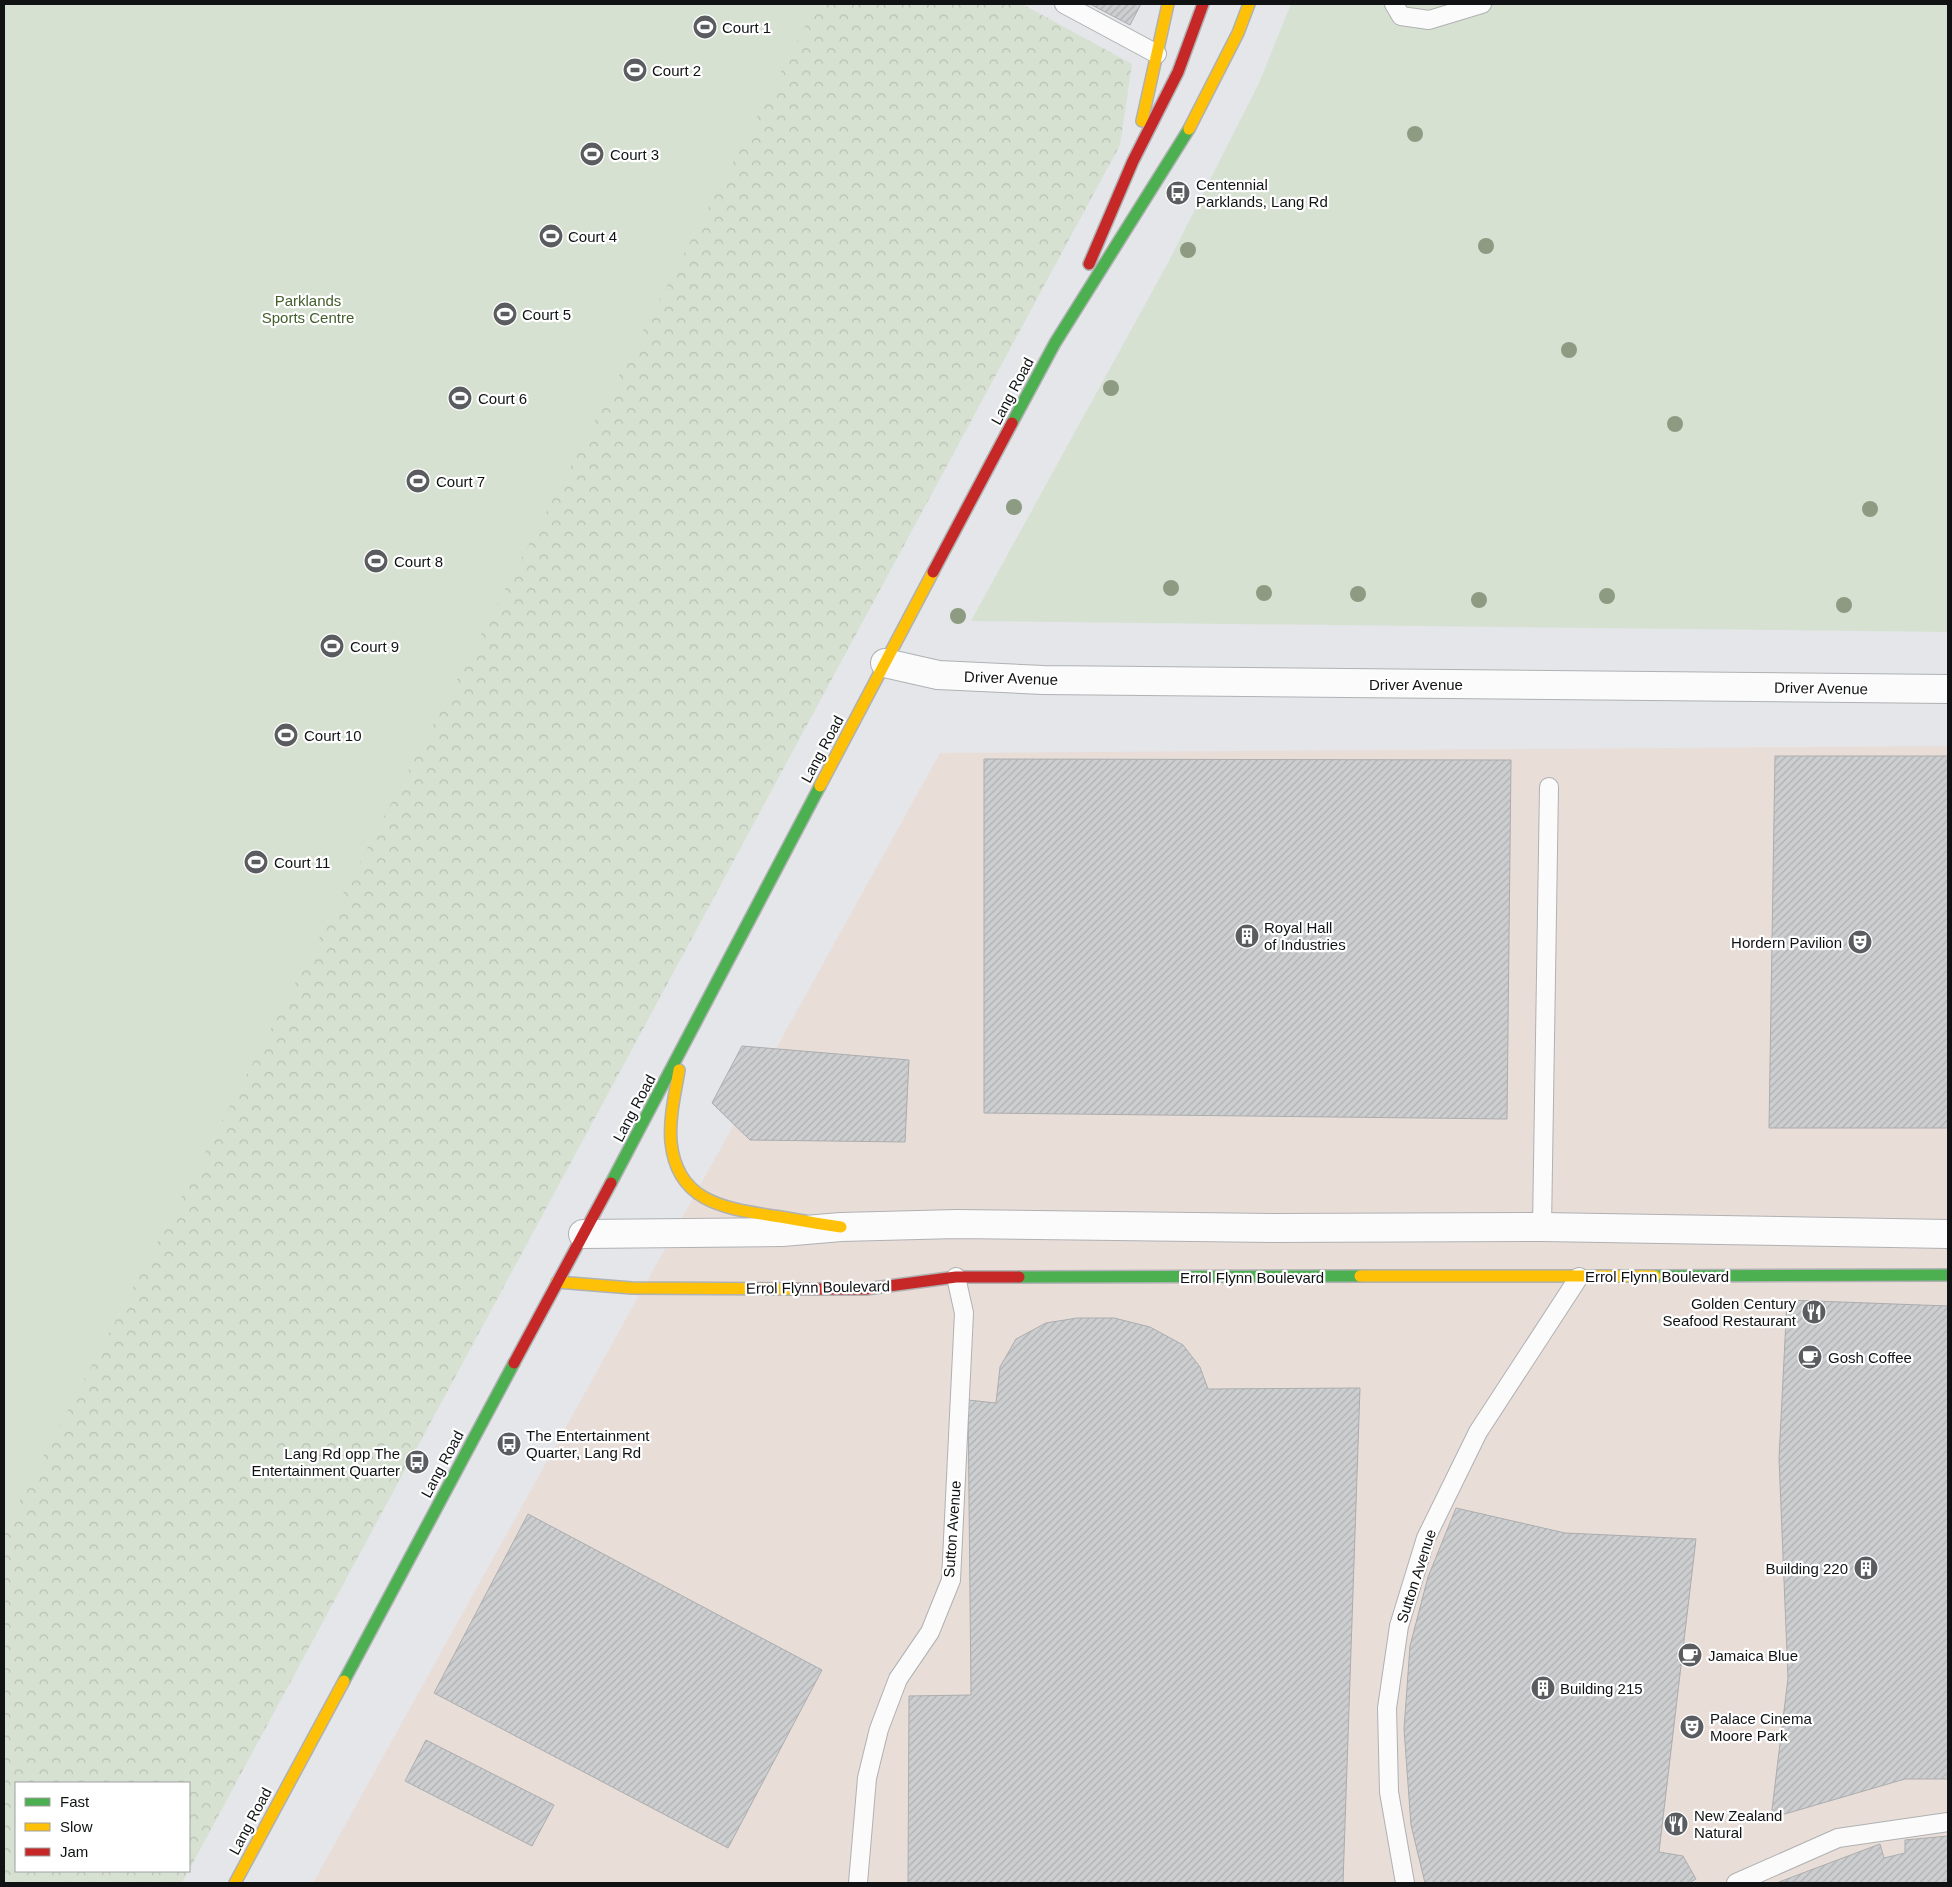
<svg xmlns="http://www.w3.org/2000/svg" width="1952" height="1887" font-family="Helvetica,sans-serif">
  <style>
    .commercial { fill: #e9ddd8 }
    .forest { fill: url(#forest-crowns); fill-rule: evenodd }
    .park { fill: #d7e1d2 }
    .building { fill: url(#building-hatch); stroke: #abadaf }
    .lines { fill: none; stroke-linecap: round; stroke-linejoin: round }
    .lane-casing { stroke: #afb1b3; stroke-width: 20 }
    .street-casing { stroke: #afb1b3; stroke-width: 30 }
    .fast-casing { stroke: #afb1b3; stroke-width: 14 }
    .slow-casing { stroke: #afb1b3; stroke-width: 14 }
    .jam-casing { stroke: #afb1b3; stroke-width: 14 }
    .lane { stroke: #fbfbfc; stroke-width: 18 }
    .street { stroke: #fbfbfc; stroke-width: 28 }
    .fast { stroke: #4caf50; stroke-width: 11 }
    .slow { stroke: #ffc107; stroke-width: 11 }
    .jam { stroke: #c62828; stroke-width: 11 }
    .tree { fill: #8c9b81 }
    .labels { text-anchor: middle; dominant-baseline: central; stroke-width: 4.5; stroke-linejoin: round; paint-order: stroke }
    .poi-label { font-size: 15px; fill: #101214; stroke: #fff; text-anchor: start }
    .park-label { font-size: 15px; fill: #445e2c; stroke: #fff }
    .street-label { font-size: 15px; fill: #101214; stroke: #fff }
  </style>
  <defs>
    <pattern id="forest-crowns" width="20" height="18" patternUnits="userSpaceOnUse" patternTransform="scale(1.25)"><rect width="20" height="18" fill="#d7e1d2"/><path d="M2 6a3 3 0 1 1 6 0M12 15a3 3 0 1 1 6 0" fill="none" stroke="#b8c0b3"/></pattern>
    <pattern id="building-hatch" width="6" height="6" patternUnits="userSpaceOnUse" patternTransform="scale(1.25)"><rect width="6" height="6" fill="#ccced0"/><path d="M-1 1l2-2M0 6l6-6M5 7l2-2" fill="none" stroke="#aeb0b2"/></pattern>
  </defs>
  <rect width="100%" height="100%" fill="#e4e6e9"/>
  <path class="commercial" d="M1948,746V1883H313L940,753Z"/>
  <path class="forest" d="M816,4H1022L1132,64L1120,145L182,1883H4V1529ZM16,1783H189V1871H16Z"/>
  <g class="park">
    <path d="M4,4H817L4,1530Z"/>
    <path d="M1291,4H1948V632L971,621L1169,261L1259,83Z"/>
  </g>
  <g class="building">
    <path d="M1090,4H1141L1130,25Z"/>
    <path d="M1775,756H1948V1128H1769Z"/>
    <path d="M984,759L1511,760L1507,1119L984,1113Z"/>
    <path d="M742,1046L909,1060L905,1142L750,1140L712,1103Z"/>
    <path d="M1787,1300L1948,1306V1779H1905L1771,1818L1788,1678L1779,1458Z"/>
    <path d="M1077,1318H1114L1150,1327L1183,1345L1200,1367L1208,1389L1360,1388L1343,1883H908L909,1696L971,1695L968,1400L996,1403L1000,1367L1016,1339L1046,1323Z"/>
    <path d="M1456,1508L1565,1533L1696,1539L1659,1852L1683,1856L1696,1879L1689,1883H1425L1411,1825L1404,1729L1410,1646L1428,1577Z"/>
    <path d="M528,1514L822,1670L728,1848L434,1693Z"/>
    <path d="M426,1740L554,1805L532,1846L405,1781Z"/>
    <path d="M1948,1836V1883L1779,1882L1880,1844L1884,1858L1905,1853V1840Z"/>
  </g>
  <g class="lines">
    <defs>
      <g id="lane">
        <path d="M1064,4L1157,54"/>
        <path d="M1394,4L1401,16L1429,20L1482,4"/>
        <path d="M1542,1227L1549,787"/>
        <path d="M858,1883L867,1778L879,1729L898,1679L930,1632L951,1580L964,1313L956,1277"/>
        <path d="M1405,1883L1389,1792L1387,1708L1399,1626L1426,1538L1478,1432L1579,1277"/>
        <path d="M1736,1883L1838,1838L1948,1822"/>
      </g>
      <g id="street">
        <path d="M885,663L938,675L1043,680L1948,689"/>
        <path d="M583,1234L782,1232L841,1227L957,1224L1274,1228L1542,1227L1948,1234"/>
      </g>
      <g id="fast">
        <path d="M1012,423L1055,343L1189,129"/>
        <path d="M611,1183L820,786"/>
        <path d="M1655,1276L1948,1275"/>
        <path d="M1019,1277L1360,1276"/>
        <path d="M344,1681L514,1363"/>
      </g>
      <g id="slow">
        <path d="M1142,121L1168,4"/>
        <path d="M1189,129L1238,33L1249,4"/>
        <path d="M820,786L933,572"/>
        <path d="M679,1070C675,1094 669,1118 671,1142C677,1202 724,1208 773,1216C795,1219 818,1224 841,1227"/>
        <path d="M1360,1276H1655"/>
        <path d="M557,1282L632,1288L796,1289"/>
        <path d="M235,1883L344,1681"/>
      </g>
      <g id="jam">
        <path d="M1089,264L1133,161L1178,72L1203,4"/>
        <path d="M933,572L1012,423"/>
        <path d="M796,1289H866L956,1277H1019"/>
        <path d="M514,1363L611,1183"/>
      </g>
    </defs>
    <use href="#lane" class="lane-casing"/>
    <use href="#street" class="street-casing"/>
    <use href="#fast" class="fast-casing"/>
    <use href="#slow" class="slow-casing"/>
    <use href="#jam" class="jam-casing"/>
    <use href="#lane" class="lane"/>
    <use href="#street" class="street"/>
    <use href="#fast" class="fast"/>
    <use href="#slow" class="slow"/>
    <use href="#jam" class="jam"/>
  </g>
  <g class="tree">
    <circle cx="1415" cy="134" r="8"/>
    <circle cx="1486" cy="246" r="8"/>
    <circle cx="1188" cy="250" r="8"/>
    <circle cx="1569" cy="350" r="8"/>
    <circle cx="1111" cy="388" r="8"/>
    <circle cx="1675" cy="424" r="8"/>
    <circle cx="1014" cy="507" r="8"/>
    <circle cx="1870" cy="509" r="8"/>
    <circle cx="1171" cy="588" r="8"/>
    <circle cx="1264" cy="593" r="8"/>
    <circle cx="1358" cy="594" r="8"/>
    <circle cx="1607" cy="596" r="8"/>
    <circle cx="1479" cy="600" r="8"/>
    <circle cx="1844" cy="605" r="8"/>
    <circle cx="958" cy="616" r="8"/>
  </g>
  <defs>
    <symbol id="stadium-disc" viewBox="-11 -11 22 22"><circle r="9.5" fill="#5a5c5f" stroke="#fff"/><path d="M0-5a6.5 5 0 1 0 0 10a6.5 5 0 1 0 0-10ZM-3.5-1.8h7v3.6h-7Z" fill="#fff"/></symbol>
    <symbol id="bus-disc" viewBox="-11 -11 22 22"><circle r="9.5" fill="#5a5c5f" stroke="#fff"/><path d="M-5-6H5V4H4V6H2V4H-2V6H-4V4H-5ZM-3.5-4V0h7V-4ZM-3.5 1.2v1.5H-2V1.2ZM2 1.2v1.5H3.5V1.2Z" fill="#fff"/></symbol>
    <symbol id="building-disc" viewBox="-11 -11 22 22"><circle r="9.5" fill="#5a5c5f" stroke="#fff"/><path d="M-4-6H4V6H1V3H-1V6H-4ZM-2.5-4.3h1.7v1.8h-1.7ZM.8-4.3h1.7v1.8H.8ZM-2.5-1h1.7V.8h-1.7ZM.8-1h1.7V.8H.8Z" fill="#fff"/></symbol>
    <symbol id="theatre-disc" viewBox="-11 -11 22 22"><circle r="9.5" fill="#5a5c5f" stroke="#fff"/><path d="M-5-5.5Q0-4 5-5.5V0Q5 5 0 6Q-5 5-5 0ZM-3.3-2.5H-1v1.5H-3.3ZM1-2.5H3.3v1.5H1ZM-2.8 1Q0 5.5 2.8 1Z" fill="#fff"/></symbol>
    <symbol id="restaurant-disc" viewBox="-11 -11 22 22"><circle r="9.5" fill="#5a5c5f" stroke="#fff"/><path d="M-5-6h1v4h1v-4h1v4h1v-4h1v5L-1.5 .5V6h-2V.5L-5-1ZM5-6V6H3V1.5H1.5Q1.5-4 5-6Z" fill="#fff"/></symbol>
    <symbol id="cafe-disc" viewBox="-11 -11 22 22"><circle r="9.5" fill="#5a5c5f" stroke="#fff"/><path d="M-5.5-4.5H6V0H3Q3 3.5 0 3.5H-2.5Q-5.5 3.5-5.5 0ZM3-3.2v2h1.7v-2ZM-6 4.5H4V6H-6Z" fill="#fff"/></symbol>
  </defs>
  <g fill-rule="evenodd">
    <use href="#stadium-disc" x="691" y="13" width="28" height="28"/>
    <use href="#stadium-disc" x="621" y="56" width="28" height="28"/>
    <use href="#stadium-disc" x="578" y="140" width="28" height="28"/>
    <use href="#bus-disc" x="1164" y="179" width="28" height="28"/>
    <use href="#stadium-disc" x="537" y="222" width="28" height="28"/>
    <use href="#stadium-disc" x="491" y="300" width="28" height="28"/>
    <use href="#stadium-disc" x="446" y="384" width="28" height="28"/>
    <use href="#stadium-disc" x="404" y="467" width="28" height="28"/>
    <use href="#stadium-disc" x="362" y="547" width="28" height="28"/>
    <use href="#stadium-disc" x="318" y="632" width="28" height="28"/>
    <use href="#stadium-disc" x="272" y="721" width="28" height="28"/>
    <use href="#stadium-disc" x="242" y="848" width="28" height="28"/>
    <use href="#building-disc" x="1233" y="922" width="28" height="28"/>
    <use href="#theatre-disc" x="1846" y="928" width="28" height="28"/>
    <use href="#restaurant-disc" x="1800" y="1298" width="28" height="28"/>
    <use href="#cafe-disc" x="1796" y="1343" width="28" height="28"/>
    <use href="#bus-disc" x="495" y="1430" width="28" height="28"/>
    <use href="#bus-disc" x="403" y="1448" width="28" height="28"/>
    <use href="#building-disc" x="1852" y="1554" width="28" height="28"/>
    <use href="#cafe-disc" x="1676" y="1641" width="28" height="28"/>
    <use href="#building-disc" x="1529" y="1674" width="28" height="28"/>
    <use href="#theatre-disc" x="1678" y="1713" width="28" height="28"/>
    <use href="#restaurant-disc" x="1662" y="1810" width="28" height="28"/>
  </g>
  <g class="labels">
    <g class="poi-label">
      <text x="722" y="27">Court 1</text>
      <text x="652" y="70">Court 2</text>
      <text x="610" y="154">Court 3</text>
      <text x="1196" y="184">Centennial<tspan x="1196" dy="17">Parklands, Lang Rd</tspan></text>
      <text x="568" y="236">Court 4</text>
      <text x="522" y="314">Court 5</text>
      <text x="478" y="398">Court 6</text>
      <text x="436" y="481">Court 7</text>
      <text x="394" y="561">Court 8</text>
      <text x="350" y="646">Court 9</text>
      <text x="304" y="735">Court 10</text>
      <text x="274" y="862">Court 11</text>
      <text x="1264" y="927">Royal Hall<tspan x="1264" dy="17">of Industries</tspan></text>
      <text x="1842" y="942" text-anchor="end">Hordern Pavilion</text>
      <text x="1796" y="1303" text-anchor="end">Golden Century<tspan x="1796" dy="17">Seafood Restaurant</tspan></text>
      <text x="1828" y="1357">Gosh Coffee</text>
      <text x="526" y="1435">The Entertainment<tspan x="526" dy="17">Quarter, Lang Rd</tspan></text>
      <text x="400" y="1453" text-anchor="end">Lang Rd opp The<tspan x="400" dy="17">Entertainment Quarter</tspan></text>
      <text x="1848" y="1568" text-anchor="end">Building 220</text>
      <text x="1708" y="1655">Jamaica Blue</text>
      <text x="1560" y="1688">Building 215</text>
      <text x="1710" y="1718">Palace Cinema<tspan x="1710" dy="17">Moore Park</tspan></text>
      <text x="1694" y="1815">New Zealand<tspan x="1694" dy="17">Natural</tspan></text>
    </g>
    <g class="park-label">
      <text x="308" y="300">Parklands<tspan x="308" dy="17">Sports Centre</tspan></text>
    </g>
    <g class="street-label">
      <text transform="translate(1012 391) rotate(-62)">Lang Road</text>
      <text transform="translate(1011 678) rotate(2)">Driver Avenue</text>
      <text x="1416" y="684">Driver Avenue</text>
      <text transform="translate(1821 688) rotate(1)">Driver Avenue</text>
      <text transform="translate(822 749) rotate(-62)">Lang Road</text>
      <text transform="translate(634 1108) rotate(-62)">Lang Road</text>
      <text x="1657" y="1276">Errol Flynn Boulevard</text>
      <text x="1252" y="1277">Errol Flynn Boulevard</text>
      <text transform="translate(818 1287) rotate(-1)">Errol Flynn Boulevard</text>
      <text transform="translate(442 1464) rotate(-62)">Lang Road</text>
      <text transform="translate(952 1529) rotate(-86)">Sutton Avenue</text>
      <text transform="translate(1416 1576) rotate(-72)">Sutton Avenue</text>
      <text transform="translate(250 1821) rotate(-62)">Lang Road</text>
    </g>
  </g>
  <rect width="1952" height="1887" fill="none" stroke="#101214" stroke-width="10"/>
  <rect x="15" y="1782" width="175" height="90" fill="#ffffff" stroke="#9fa0a1"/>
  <rect x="25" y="1798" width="25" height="8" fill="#4caf50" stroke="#9fa0a1"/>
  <text x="60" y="1807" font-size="15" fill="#101214">Fast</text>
  <rect x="25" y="1823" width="25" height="8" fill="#ffc107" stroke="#9fa0a1"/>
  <text x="60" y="1832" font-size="15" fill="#101214">Slow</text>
  <rect x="25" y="1848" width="25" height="8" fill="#c62828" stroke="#9fa0a1"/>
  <text x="60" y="1857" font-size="15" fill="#101214">Jam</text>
</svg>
